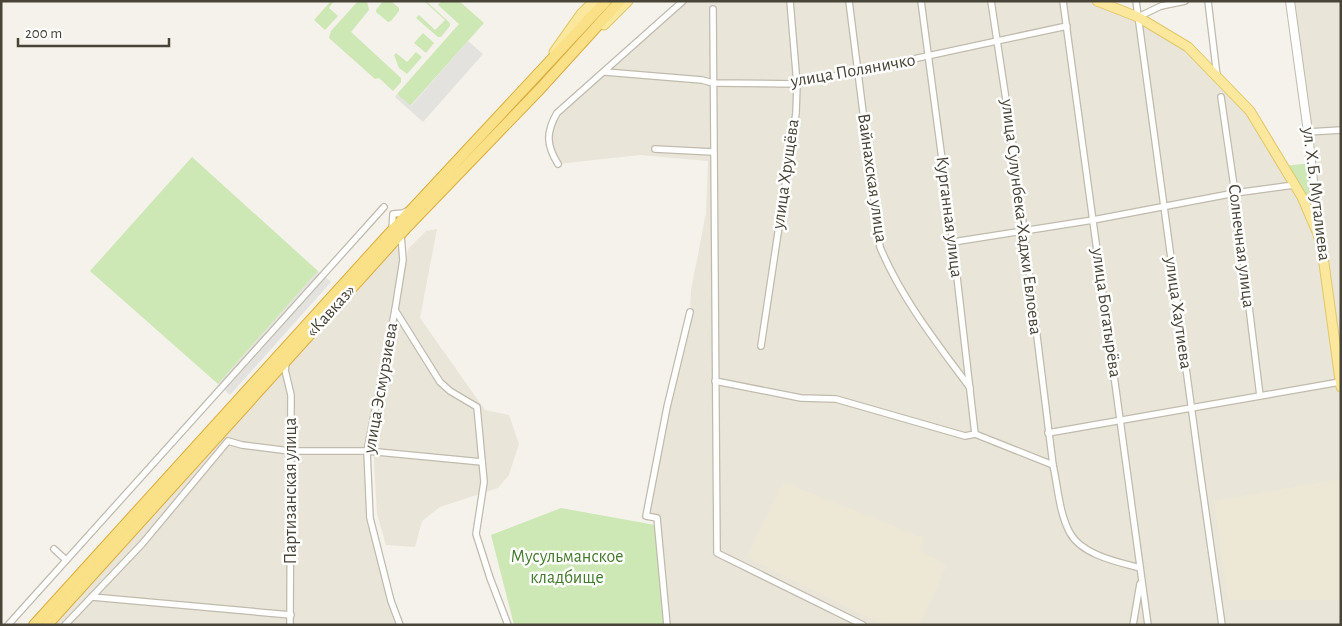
<svg xmlns="http://www.w3.org/2000/svg" width="1342" height="626" font-family="'Alegreya Sans',sans-serif">
  <style>
    .residential { fill: #e9e5d9 }
    .education { fill: #ede8d5 }
    .green { fill: #cde7b5 }
    .parking { fill: #e4e2df }
    .lines { fill: none; stroke-linecap: round; stroke-linejoin: round }
    .minor-casing { stroke: #c0bbad; stroke-width: 8 }
    .tertiary-casing { stroke: #c0bbad; stroke-width: 10 }
    .primary-casing { stroke: #e1c76c; stroke-width: 11 }
    .trunk-casing { stroke: #daad40; stroke-width: 12 }
    .minor { stroke: #fff; stroke-width: 5.5 }
    .tertiary { stroke: #fff; stroke-width: 8 }
    .primary { stroke: #fbe89d; stroke-width: 9 }
    .trunk { stroke: #fae087; stroke-width: 10 }
    .labels { text-anchor: middle; dominant-baseline: central; stroke-width: 5; stroke-linejoin: round; paint-order: stroke }
    .street-label { font-size: 18px; fill: #494438; stroke: #fff }
    .park-label { font-size: 18px; fill: #447a2c; stroke: #fff }
  </style>
  <rect width="100%" height="100%" fill="#f5f2eb"/>
  <g class="residential">
    <path d="M683,1H1097L1188,47L1250,111L1317,232L1290,1H1341V625H667L657,518L646,516L690,312L691,290L706,213L708,161L640,155L558,164L552,155L551,125L557,113Z"/>
    <path d="M437,229L420,318L485,410L509,415L519,444L509,475L498,488L440,507L422,521L415,547L386,545L377,514L373,446L408,249L426,231Z"/>
    <path d="M389,246L396,247L402,250L403,260L367,451L370,518L400,625H47Z"/>
  </g>
  <g class="education">
    <path d="M1339,479L1341,490V600H1228L1214,501Z"/>
    <path d="M783,482L924,538L919,550L947,565L920,625H884L747,557Z"/>
  </g>
  <g class="green">
    <path d="M331,1H334L329,8L338,16L325,30L314,20Z"/>
    <path d="M358,1H367L369,10L351,32L401,78V82L393,91L379,78L375,79L329,38L331,31Z"/>
    <path d="M383,1H391L399,8V11L391,21L388,22L376,12V10Z"/>
    <path d="M424,1H426L450,23V26L441,37H438L416,18L419,15L435,30L445,20Z"/>
    <path d="M441,1H459L484,23L410,106L397,94L459,24L438,5Z"/>
    <path d="M423,33L434,43L426,53L414,43Z"/>
    <path d="M416,52L422,57L407,74L399,68L394,55L396,53L407,62Z"/>
    <path d="M192,157L318,271L218,384L90,271Z"/>
    <path d="M1311,163L1318,234L1283,166Z"/>
    <path d="M561,508L655,525L664,625H514L491,535Z"/>
  </g>
  <g class="parking">
    <path d="M468,41L483,54L423,122L395,97L397,94L411,106Z"/>
    <path d="M318,271L331,282L230,395L218,384Z"/>
  </g>
  <g class="lines">
    <defs>
      <g id="minor">
        <path d="M849,1L880,247C901,298 937,343 970,388"/>
        <path d="M921,1L953,242L975,434"/>
        <path d="M1063,1L1148,625"/>
        <path d="M1136,1L1200,471L1222,625"/>
        <path d="M1208,1L1217,76"/>
        <path d="M713,9L717,553L863,625"/>
        <path d="M1138,17L1161,6L1185,1"/>
        <path d="M605,72L702,80L713,83L797,84L1067,26"/>
        <path d="M1221,97L1235,193L1260,396"/>
        <path d="M1308,132L1341,130"/>
        <path d="M655,149L713,152"/>
        <path d="M558,164C546,145 546,132 557,113L683,1"/>
        <path d="M392,229L393,214L403,213L407,211"/>
        <path d="M953,242L1093,220L1235,193L1294,185"/>
        <path d="M395,310L440,382L450,391L477,407L484,482L476,534L490,578L508,625"/>
        <path d="M761,346L796,113L797,84L790,1"/>
        <path d="M286,363L285,370L291,395L290,625"/>
        <path d="M715,381L801,398L836,399L965,436L975,434L1053,465L1015,159L991,1"/>
        <path d="M1048,433L1340,382"/>
        <path d="M1053,465C1058,487 1059,513 1070,533C1082,555 1118,562 1140,568"/>
        <path d="M54,549L66,560"/>
        <path d="M92,597L291,615"/>
        <path d="M8,625L384,207"/>
        <path d="M65,625L142,544L228,441L242,445L290,451H367L482,462"/>
        <path d="M400,625L391,601L370,518L367,451L395,310L403,260L401,235"/>
        <path d="M667,625L657,518L646,516L667,407L690,312"/>
        <path d="M1133,625L1140,584"/>
      </g>
      <path id="tertiary" d="M1290,1L1308,132L1318,230"/>
      <g id="primary">
        <path d="M1097,1L1138,17L1188,47L1250,111L1302,197L1318,234L1322,249L1341,387"/>
        <path d="M604,25L628,1"/>
        <path d="M554,52L581,14L594,1"/>
      </g>
      <g id="trunk">
        <path d="M34,625L388,235L606,1"/>
        <path d="M47,625L407,227L540,89L620,1"/>
      </g>
    </defs>
    <use href="#minor" class="minor-casing"/>
    <use href="#tertiary" class="tertiary-casing"/>
    <use href="#primary" class="primary-casing"/>
    <use href="#trunk" class="trunk-casing"/>
    <use href="#minor" class="minor"/>
    <use href="#tertiary" class="tertiary"/>
    <use href="#primary" class="primary"/>
    <use href="#trunk" class="trunk"/>
  </g>
  <g class="labels">
    <g class="street-label">
      <text transform="translate(853 71) rotate(-10)">улица Поляничко</text>
      <text transform="translate(786 174) rotate(-82)">улица Хрущёва</text>
      <text transform="translate(872 178) rotate(82)">Вайнахская улица</text>
      <text transform="translate(1316 194) rotate(83)">ул. Х.Б. Муталиева</text>
      <text transform="translate(949 217) rotate(83)">Курганная улица</text>
      <text transform="translate(1021 217) rotate(83)">улица Сулунбека-Хаджи Евлоева</text>
      <text transform="translate(1241 246) rotate(83)">Солнечная улица</text>
      <text transform="translate(331 311) rotate(-48)">«Кавказ»</text>
      <text transform="translate(1106 313) rotate(82)">улица Богатырёва</text>
      <text transform="translate(1178 313) rotate(82)">улица Хаутиева</text>
      <text transform="translate(381 388) rotate(-80)">улица Эсмурзиева</text>
      <text transform="translate(291 491) rotate(-90)">Партизанская улица</text>
    </g>
    <g class="park-label">
      <text x="567" y="557">Мусульманское<tspan x="567" dy="21">кладбище</tspan></text>
    </g>
  </g>
  <rect width="1342" height="626" fill="none" stroke="#494438" stroke-width="5"/>
  <path d="M18 38v8h151v-8" fill="none" stroke="#494438" stroke-width="2.5"/>
  <text x="25" y="38" font-size="15" fill="#494438" stroke="#ffffff" stroke-width="4" paint-order="stroke">200 m</text>
</svg>
